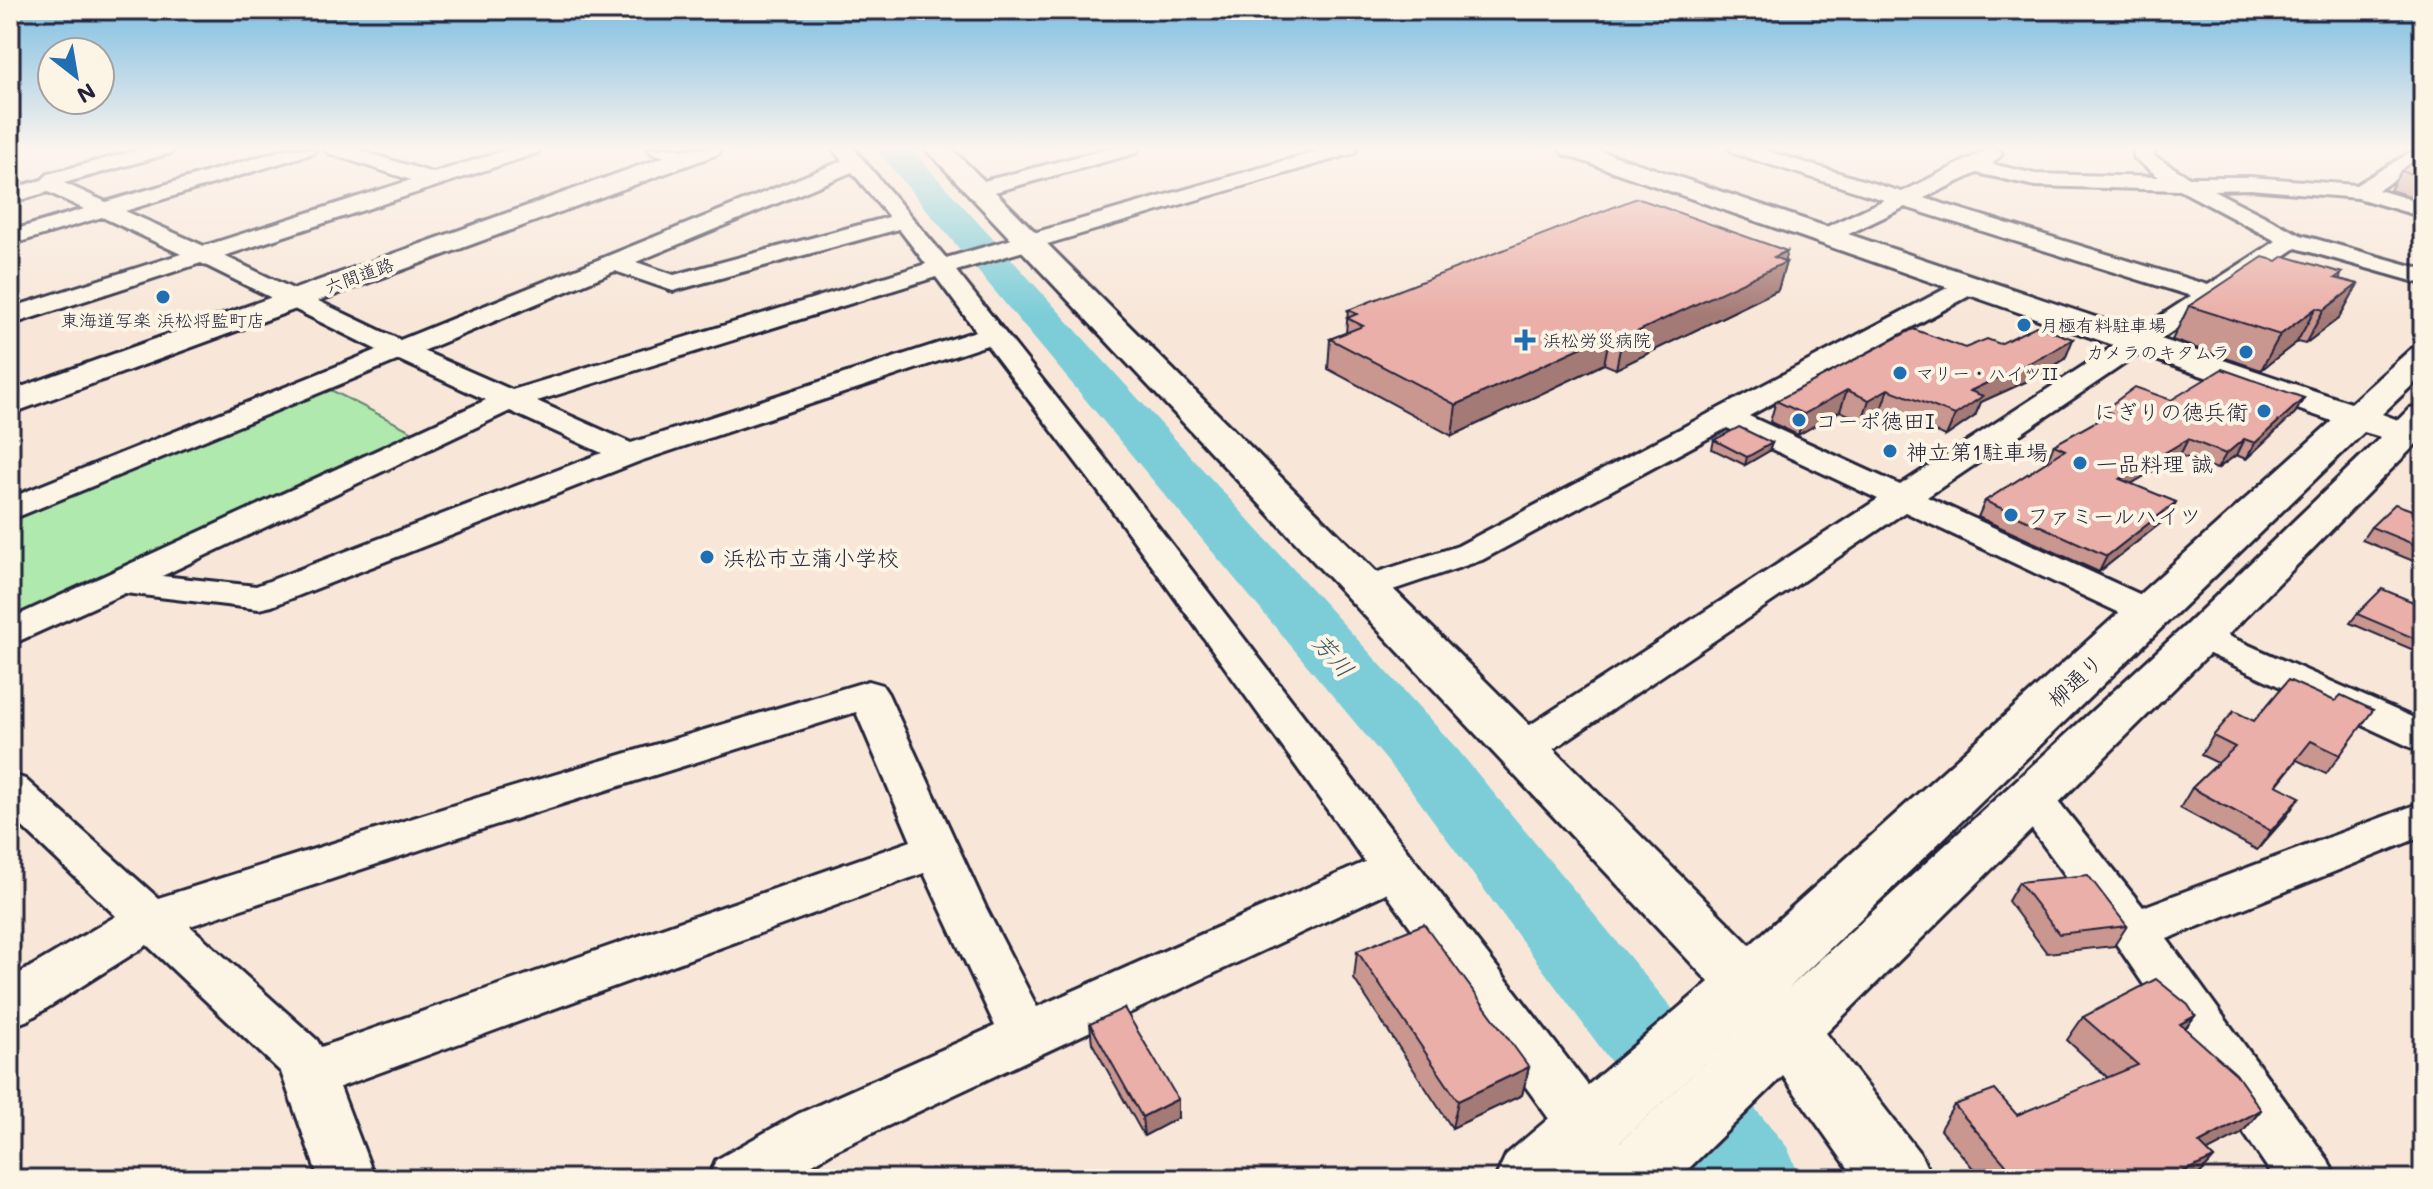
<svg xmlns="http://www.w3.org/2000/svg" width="2433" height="1189" font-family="Mali,'Klee One',sans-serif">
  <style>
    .green { fill: #b0e9ad; stroke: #698674; stroke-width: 2 }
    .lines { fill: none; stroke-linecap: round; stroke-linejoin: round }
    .river { fill: #7dcdd8; fill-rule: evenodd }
    .street-casing { stroke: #22223b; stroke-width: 6 }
    .secondary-casing { stroke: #22223b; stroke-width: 6 }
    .street { fill: #fcf5e5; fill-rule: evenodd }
    .secondary { fill: #fcf5e5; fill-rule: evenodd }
    .wall { fill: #c99690; stroke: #22223b; stroke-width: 2 }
    .shaded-wall { fill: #a47a76; stroke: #22223b; stroke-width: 2 }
    .building { fill: #eaafa8; stroke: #22223b; stroke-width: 2 }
    .poi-dot { fill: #1f6fb2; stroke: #fcf5e5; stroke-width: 3 }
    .labels { text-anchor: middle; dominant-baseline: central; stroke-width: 8; stroke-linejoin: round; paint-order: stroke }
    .far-street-label { font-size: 18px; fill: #22223b; stroke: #fcf5e5 }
    .far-poi-label { font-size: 18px; fill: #22223b; stroke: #fcf5e5; text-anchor: start }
    .poi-label { font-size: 22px; fill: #22223b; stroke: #fcf5e5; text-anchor: start }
    .street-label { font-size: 22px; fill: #22223b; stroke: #fcf5e5 }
    .water-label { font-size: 24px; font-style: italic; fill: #3d556a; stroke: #fcf5e5 }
  </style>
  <rect width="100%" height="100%" fill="#f8e7d9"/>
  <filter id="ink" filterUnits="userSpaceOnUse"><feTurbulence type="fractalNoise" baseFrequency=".0125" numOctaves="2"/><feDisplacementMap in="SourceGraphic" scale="16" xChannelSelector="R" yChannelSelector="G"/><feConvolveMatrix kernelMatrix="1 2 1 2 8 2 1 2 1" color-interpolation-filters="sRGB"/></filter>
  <g filter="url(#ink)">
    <path class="green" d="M325,387L419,435L10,619V514Z"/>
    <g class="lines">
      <path class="river" d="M876,149H911L1458,750L1787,1147L1801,1179H1697L1408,786Z"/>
      <defs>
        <g id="street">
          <path d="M142,149H174L171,153L64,183L106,202L286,149H316L313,153L125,211L204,246L411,180L328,153L325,149H355L433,173L510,149H540L537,153L224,256L400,340L842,161L833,149H854L946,258L1326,149H1357L1354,153L956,271L1126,485L1606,1109L1635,1179H1579L1565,1141L1386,893L836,1150L788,1179H708L716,1160L798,1114L995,1026L924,873L340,1087L375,1179H319L281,1072L147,945L28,1020L10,1027V979L116,916L10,815V774L25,779L158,898L480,797L868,681L882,685L888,694L986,908L1037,1007L1365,862L1104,499L987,345L640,461L272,606L259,609L125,593L10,645V619L486,400L399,360L10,520V498L377,350L201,263L10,325V308L181,254L102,217L10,245V231L84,209L48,192L10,203V189L42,180L48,174ZM852,172L889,217L674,275L636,262ZM899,229L926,264L512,390L423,351L615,271L673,291ZM936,277L976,331L631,443L537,401ZM510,411L602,453L256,586L162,576ZM856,712L911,841L321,1047L317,1040L190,926L495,825Z"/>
          <path d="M649,149C664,148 685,145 696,157L686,163L652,153Z"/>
          <path d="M1107,149H1139L1136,153L980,196L969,189L972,184Z"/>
          <path d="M1730,149H1760L1902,192L1989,149L1999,150L2002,154L1992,164L2035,174L2159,177L2134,158V149H2154V156L2189,177H2250L2356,185L2416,149H2423V162L2378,190L2423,203V217L2358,198L2250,189L2213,190L2301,235L2423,269V284L2296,248L1927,497L2161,604L2166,612L2161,620L2148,623L2135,620L1905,512L1537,760L1522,765L1507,760L1501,750L1507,740L1878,499L1727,428L1482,560L1366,599L1353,596L1348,588L1353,580L1458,546L1962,280H1980L1984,285L1980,290L1749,416L1900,485L2191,296L1905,207L1836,240H1820L1816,235L1820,230L1884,200L1733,153ZM1977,173L2035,186L2180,190L2276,241L2208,285L1924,198Z"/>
          <path d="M2201,624L2423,722V753L2188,644L2182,636L2188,628Z"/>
          <path d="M2031,781L2046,786L2143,907L2423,802V836L2167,939L2328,1160L2336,1179H2275L2117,945L2016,808L2009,797L2016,786Z"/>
        </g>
        <g id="secondary">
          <path d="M686,149H721L718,154L10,414V391Z"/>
          <path d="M926,149H952L1750,945L2332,421L1563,154L1560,149H1595L2351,403L2411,349L2423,346V375L2382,414L2398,420L2410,408L2423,405V437L2217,646L1826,1033L1921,1155L1932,1179H1856L1783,1076L1678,1179H1595L1606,1155L1746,1025L1580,1179H1495L1506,1155L1709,982ZM2364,432L2381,437L2185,626L1789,988Z"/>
        </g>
      </defs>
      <use href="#street" class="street-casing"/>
      <use href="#secondary" class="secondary-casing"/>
      <use href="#street" class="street"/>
      <use href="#secondary" class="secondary"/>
    </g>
    <g class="wall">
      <path d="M2423,155V200L2390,190L2401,171Z"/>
      <path d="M1787,251L1784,261L1786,262L1778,290L1616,369L1604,364L1452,436L1328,369L1330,339L1346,333L1348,310Z"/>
      <path d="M2277,261L2342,273L2339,279L2358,284L2339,318L2305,344L2297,342L2261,370L2172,340L2189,306Z"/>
      <path d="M2073,339L2065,359L2034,378L1981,402L1975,416L1946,436L1881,410L1862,421L1840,411L1798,435L1770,422L1776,401L1965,348L2000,344Z"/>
      <path d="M2304,398L2295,413L2246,459L2236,455L2217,469L2180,455L2131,484L2176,502L2167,518L2099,572L1978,517L1985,501L2048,461L2047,460L2054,445L2100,419L2104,410L2171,400Z"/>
      <path d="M1714,440L1772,443L1769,451L1745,465L1712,449Z"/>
      <path d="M2423,514V565L2362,540L2371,527Z"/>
      <path d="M2423,606V654L2350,623L2357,614Z"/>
      <path d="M2335,701L2373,710L2326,774L2297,760L2277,785L2286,817L2257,850L2180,808L2192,788L2218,763L2201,755L2213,736L2254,721Z"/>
      <path d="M2019,882L2127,926L2114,946L2047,953L2008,901Z"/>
      <path d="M1357,951L1529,1067L1522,1095L1452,1128L1354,979Z"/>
      <path d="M2195,1016L2185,1029L2261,1110L2241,1134L2207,1151L2214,1158L2195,1179H1982L1940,1129L1954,1105L2017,1115L2108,1078L2067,1040L2083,1017Z"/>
      <path d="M1090,1024L1178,1118L1144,1136L1092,1043Z"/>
    </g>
    <g class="shaded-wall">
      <path d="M1787,251L1784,263L1786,262L1778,290L1616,369L1622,339Z"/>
      <path d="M2358,284L2339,318L2305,344L2324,310Z"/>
      <path d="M2316,308L2297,342L2261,370L2280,335Z"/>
      <path d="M1610,334L1604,364L1452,436L1456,405Z"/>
      <path d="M2073,339L2065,359L2034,378L1981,402L1975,416L1946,436L1955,415L1970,391Z"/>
      <path d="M1888,389L1881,410L1862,421L1869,400Z"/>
      <path d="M1847,390L1840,411L1798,435L1804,414Z"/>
      <path d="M2304,398L2295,413L2246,459L2255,443Z"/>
      <path d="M2188,439L2180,455L2112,495L2120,479Z"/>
      <path d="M2244,439L2236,455L2217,469L2226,454Z"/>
      <path d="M1772,443L1769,451L1745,465L1747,457Z"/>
      <path d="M2176,502L2167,518L2099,572L2107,556Z"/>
      <path d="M2300,797L2286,817L2257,850L2271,831Z"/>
      <path d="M2195,1016L2177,1039L2180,1024Z"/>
      <path d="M1529,1067L1522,1095L1452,1128L1458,1101Z"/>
      <path d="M1178,1099V1118L1144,1136L1142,1117Z"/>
      <path d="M2261,1110L2241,1134L2179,1166L2199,1143Z"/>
      <path d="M2214,1158L2195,1179H2166Z"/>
    </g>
    <g class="building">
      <path d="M2423,155V177L2401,171Z"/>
      <path d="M1637,198L1787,251L1774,257L1786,262L1622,339L1610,334L1456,405L1330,339L1363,326L1347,318L1357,314L1348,310Z"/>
      <path d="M2284,256L2342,273L2335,278L2358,284L2324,310L2316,308L2280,335L2189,306L2263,257L2277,261Z"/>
      <path d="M2036,326L2073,339L2042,357L1970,391L1983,396L1955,415L1888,389L1869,400L1847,390L1804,414L1776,401L1913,329L1965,348L1987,339L2000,344Z"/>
      <path d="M2222,369L2304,398L2255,443L2244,439L2226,454L2188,439L2120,479L2176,502L2107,556L1985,501L2065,450L2054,445L2111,413L2104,410L2135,387L2171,400Z"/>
      <path d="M1739,427L1772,443L1747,457L1714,440Z"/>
      <path d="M2395,504L2423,514V548L2371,527Z"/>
      <path d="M2382,589L2423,606V642L2357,614Z"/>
      <path d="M2288,680L2335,701L2341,695L2373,710L2340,755L2311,741L2276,785L2300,797L2271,831L2192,788L2235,747L2213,736L2234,711L2254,721Z"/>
      <path d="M2088,875L2127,926L2059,934L2019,882Z"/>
      <path d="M1424,924L1529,1067L1458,1101L1357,951Z"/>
      <path d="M2156,979L2188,1005L2195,1016L2180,1024L2236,1074L2261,1110L2199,1143L2214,1158L2166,1179H2018L1954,1105L1995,1090L2017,1115L2138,1065L2083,1017Z"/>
      <path d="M1124,1008L1178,1099L1142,1117L1090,1024Z"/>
      <path d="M1145,1169L1151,1179H1128Z"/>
    </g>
  </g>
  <linearGradient id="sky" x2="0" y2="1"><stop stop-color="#7dbee2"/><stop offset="0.47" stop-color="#fcf4ee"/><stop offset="1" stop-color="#fcf4ee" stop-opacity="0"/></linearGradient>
  <rect width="2433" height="315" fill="url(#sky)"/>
  <g class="poi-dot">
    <circle cx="163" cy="297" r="8"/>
    <circle cx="2024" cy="325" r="8"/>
    <path d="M1521 328h8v8h8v8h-8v8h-8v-8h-8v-8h8z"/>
    <circle cx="2246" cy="352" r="8"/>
    <circle cx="1900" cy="373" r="8"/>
    <circle cx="2264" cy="411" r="8"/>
    <circle cx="1799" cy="420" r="8"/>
    <circle cx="1890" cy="451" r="8"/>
    <circle cx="2080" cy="463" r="8"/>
    <circle cx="2011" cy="515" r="8"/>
    <circle cx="707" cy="557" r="8"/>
  </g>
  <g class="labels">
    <g class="far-street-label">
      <text transform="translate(359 275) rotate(-20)">六間道路</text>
    </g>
    <g class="far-poi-label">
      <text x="163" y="320" text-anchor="middle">東海道写楽 浜松将監町店</text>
      <text x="2040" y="325">月極有料駐車場</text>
      <text x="1543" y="340">浜松労災病院</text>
      <text x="2230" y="352" text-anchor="end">カメラのキタムラ</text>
      <text x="1916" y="373">マリー・ハイツII</text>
    </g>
    <g class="poi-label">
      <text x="2248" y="411" text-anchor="end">にぎりの徳兵衛</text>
      <text x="1815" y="420">コーポ徳田I</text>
      <text x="1906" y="451">神立第1駐車場</text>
      <text x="2096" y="463">一品料理 誠</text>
      <text x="2027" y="515">ファミールハイツ</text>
      <text x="723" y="557">浜松市立蒲小学校</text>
    </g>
    <g class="street-label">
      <text transform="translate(2075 680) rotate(-43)">柳通り</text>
    </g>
    <g class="water-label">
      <text transform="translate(1334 655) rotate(49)">芳川</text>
    </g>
  </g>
  <rect width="2433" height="1189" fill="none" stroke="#fcf5e5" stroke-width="40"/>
  <rect x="20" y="20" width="2393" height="1149" fill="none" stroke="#22223b" stroke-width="3" filter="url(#ink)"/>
  <g transform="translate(76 76) rotate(149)"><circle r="38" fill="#fcf5e5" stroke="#a5a1a1" stroke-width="2"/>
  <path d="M0-6L14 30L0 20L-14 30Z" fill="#1f6fb2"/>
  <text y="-12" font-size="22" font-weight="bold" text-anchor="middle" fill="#22223b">N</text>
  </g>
</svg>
